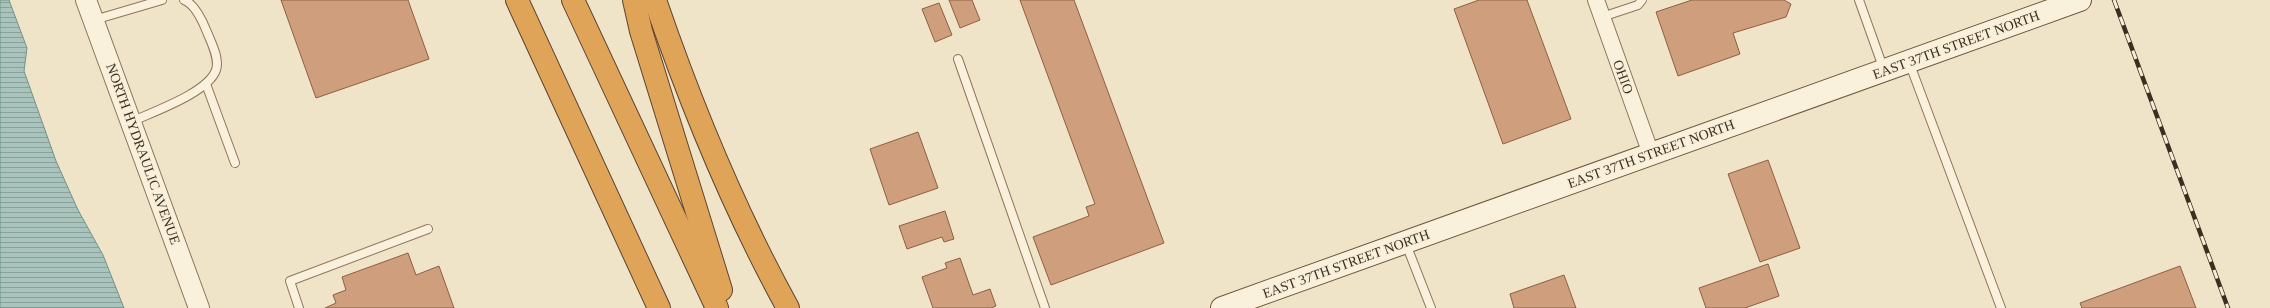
<svg xmlns="http://www.w3.org/2000/svg" width="2270" height="308" font-family="'Times New Roman',serif">
  <style>
    .water { fill: url(#water-rules); stroke: #6f938a }
    .building { fill: #cf9f7d; stroke: #8d5f41 }
    .lines { fill: none; stroke-linecap: round; stroke-linejoin: round }
    .service-casing { stroke: #8d765c; stroke-width: 10 }
    .minor-casing { stroke: #8d765c; stroke-width: 18 }
    .tertiary-casing { stroke: #8d765c; stroke-width: 22 }
    .secondary-casing { stroke: #6f573f; stroke-width: 24 }
    .motorway-casing { stroke: #5b4430; stroke-width: 24 }
    .service { stroke: #faf1dc; stroke-width: 8 }
    .minor { stroke: #faf1dc; stroke-width: 16 }
    .tertiary { stroke: #faf1dc; stroke-width: 20 }
    .secondary { stroke: #faf1dc; stroke-width: 22 }
    .motorway { stroke: #e0a458; stroke-width: 22 }
    .rail-casing { stroke: #3d2e20; stroke-width: 4.5 }
    .rail { stroke: #f7eed8; stroke-width: 3; stroke-dasharray: 9; stroke-linecap: butt }
    .labels { text-anchor: middle; dominant-baseline: central; stroke-width: 3; stroke-linejoin: round; paint-order: stroke }
    .street-label { font-size: 14px; fill: #3d2e20; stroke: #f7eed8 }
  </style>
  <defs>
    <pattern id="water-rules" width="6" height="5" patternUnits="userSpaceOnUse"><rect width="6" height="5" fill="#a9c4bc"/><path d="M0 2.5h6" fill="none" stroke="#8ba098"/></pattern>
  </defs>
  <rect width="100%" height="100%" fill="#f0e4c8"/>
  <path class="water" d="M0,0H9L27,48L24,71L56,161L78,210L103,255L124,308H0Z"/>
  <g class="building">
    <path d="M281,0H408L429,59L316,98Z"/>
    <path d="M949,0H972L980,20L960,28Z"/>
    <path d="M1020,0H1074L1164,243L1051,285L1033,237L1089,216L1086,207L1095,204Z"/>
    <path d="M1479,0H1527L1571,119L1503,144L1454,9Z"/>
    <path d="M1692,0H1784L1791,4L1786,17L1733,33L1740,54L1678,76L1656,12Z"/>
    <path d="M939,3L952,35L935,42L922,9Z"/>
    <path d="M918,132L938,188L889,205L870,149Z"/>
    <path d="M1768,160L1800,248L1760,262L1728,174Z"/>
    <path d="M945,211L954,239L944,242L942,237L907,249L899,226Z"/>
    <path d="M408,253L416,275L439,266L454,308H325L336,303L333,295L346,290L342,277Z"/>
    <path d="M960,258L973,295L990,289L996,306L991,308H933L922,277L947,268L945,263Z"/>
    <path d="M1768,264L1779,296L1745,308H1706L1699,288Z"/>
    <path d="M2180,266L2196,308H2082L2080,303Z"/>
    <path d="M1564,275L1576,308H1514L1510,294Z"/>
  </g>
  <g class="lines">
    <defs>
      <g id="service">
        <path d="M1859,0L1884,70"/>
        <path d="M1602,17L1638,5L1642,0"/>
        <path d="M94,20L162,0"/>
        <path d="M958,59L1045,308"/>
        <path d="M1909,62L2001,308"/>
        <path d="M206,84L235,163"/>
        <path d="M131,122C152,112 208,93 216,70C220,59 211,42 207,32C203,22 195,4 184,0"/>
        <path d="M1406,244L1431,308"/>
        <path d="M299,308L290,281L428,229"/>
      </g>
      <path id="minor" d="M1596,0L1651,154"/>
      <path id="tertiary" d="M86,0L199,308"/>
      <path id="secondary" d="M1222,308L2080,0"/>
      <g id="motorway">
        <path d="M517,0L659,308"/>
        <path d="M573,0L717,308"/>
        <path d="M634,0L641,31L721,290"/>
        <path d="M655,0C691,105 734,210 788,308"/>
      </g>
    </defs>
    <use href="#service" class="service-casing"/>
    <use href="#minor" class="minor-casing"/>
    <use href="#tertiary" class="tertiary-casing"/>
    <use href="#secondary" class="secondary-casing"/>
    <use href="#motorway" class="motorway-casing"/>
    <use href="#service" class="service"/>
    <use href="#minor" class="minor"/>
    <use href="#tertiary" class="tertiary"/>
    <use href="#secondary" class="secondary"/>
    <use href="#motorway" class="motorway"/>
    <defs>
      <path id="rail" d="M2114,0L2228,308"/>
    </defs>
    <use href="#rail" class="rail-casing"/>
    <use href="#rail" class="rail"/>
  </g>
  <g class="labels">
    <g class="street-label">
      <text transform="translate(1956 45) rotate(-20)">EAST 37TH STREET NORTH</text>
      <text transform="translate(1623 77) rotate(70)">OHIO</text>
      <text transform="translate(143 154) rotate(70)">NORTH HYDRAULIC AVENUE</text>
      <text transform="translate(1651 154) rotate(-20)">EAST 37TH STREET NORTH</text>
      <text transform="translate(1346 264) rotate(-20)">EAST 37TH STREET NORTH</text>
    </g>
  </g>
</svg>
